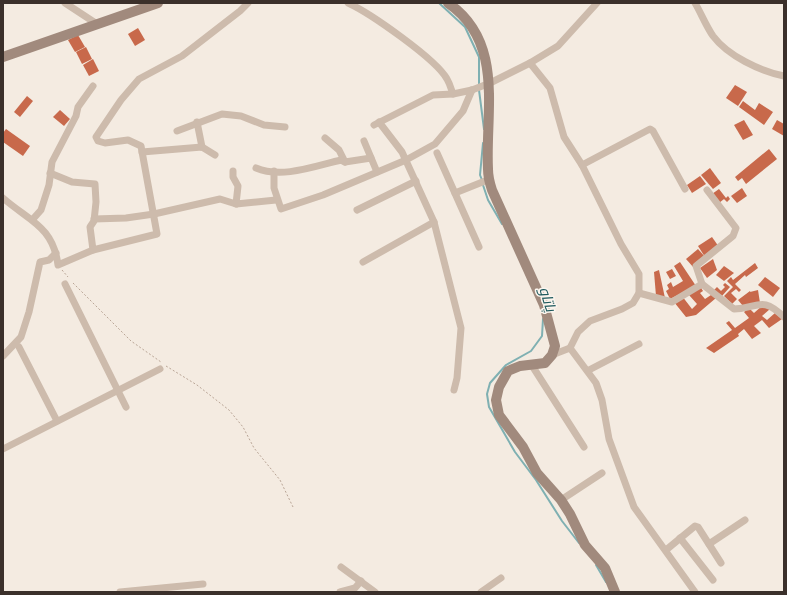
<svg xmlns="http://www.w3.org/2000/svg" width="787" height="595" font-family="'PT Sans',Cairo,sans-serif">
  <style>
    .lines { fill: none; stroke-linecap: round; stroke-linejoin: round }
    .stream { stroke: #7fb0b2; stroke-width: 2 }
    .building { fill: #c8694b }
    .path { stroke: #b9a596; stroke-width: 1; stroke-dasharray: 2 2; stroke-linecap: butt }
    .street { stroke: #cdbbac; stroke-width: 7 }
    .secondary { stroke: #a18a7d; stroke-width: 10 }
    .labels { text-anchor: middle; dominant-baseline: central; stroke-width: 3; stroke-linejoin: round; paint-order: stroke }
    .water-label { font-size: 15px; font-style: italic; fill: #1f5a5e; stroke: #fbf5ee }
  </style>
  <rect width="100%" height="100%" fill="#f4ebe1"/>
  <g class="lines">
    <g class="stream">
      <path d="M439,3L465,27L479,57V85"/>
      <path d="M479,90L484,129"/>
      <path d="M482,180L480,175L483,143"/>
      <path d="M483,185L488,200L502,224"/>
      <path d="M543,319L542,336L531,351L506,365L490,383L487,394L489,407L515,452L536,480L562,521L579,543"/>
      <path d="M596,565L606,582"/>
    </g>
  </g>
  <g class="building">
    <path d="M138,28L145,40L135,46L128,34Z"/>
    <path d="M78,35L85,47L75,52L68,40Z"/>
    <path d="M86,47L92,59L82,64L76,52Z"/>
    <path d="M93,59L99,71L89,76L83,65Z"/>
    <path d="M735,85L747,92L738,106L726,98Z"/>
    <path d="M27,96L33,101L20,117L14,112Z"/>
    <path d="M743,101L755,110L759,103L773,112L764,125L739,107Z"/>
    <path d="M60,110L70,119L64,126L53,117Z"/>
    <path d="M744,120L753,135L743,140L734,125Z"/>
    <path d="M777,120L784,124V136L772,129Z"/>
    <path d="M6,129L30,146L23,156L3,142V133Z"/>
    <path d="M769,149L777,159L746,184L742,178L738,181L735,177Z"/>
    <path d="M710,168L721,183L713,189L701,175Z"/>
    <path d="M700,176L706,184L692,193L687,185Z"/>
    <path d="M742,188L747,196L737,203L731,196Z"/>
    <path d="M719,189L726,198L728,196L730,199L727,202L723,198L724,199L719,203L712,194Z"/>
    <path d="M712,237L719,247L705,257L698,246Z"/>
    <path d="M698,249L706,258L694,268L686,259Z"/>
    <path d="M713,259L717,270L707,278L700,268Z"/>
    <path d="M680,262L696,286L670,299L666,291L669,289L667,285L671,282L673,287L683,281L674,266Z"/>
    <path d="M755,263L758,268L746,277L745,275L735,284L741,290L739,292L736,289L731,293L737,299L732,304L724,296L733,287L727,281L731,277L733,280Z"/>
    <path d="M724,266L734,273L724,281L716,275Z"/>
    <path d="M672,269L676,276L670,279L666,272Z"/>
    <path d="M659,270L665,298L656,296L654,272Z"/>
    <path d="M765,277L780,288L773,297L758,285Z"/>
    <path d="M725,283L730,287L722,296L714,290L717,287L721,291L725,287L723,285Z"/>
    <path d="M700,286L703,291L700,293L705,299L711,295H713L716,298L696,315L686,317L674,302L682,296L692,309L697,304L689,295Z"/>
    <path d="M758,290L760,303L743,306L738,300L750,291L752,297L750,292Z"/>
    <path d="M763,305L770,309L762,316L767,320L775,313L782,319L769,328L762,320L754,326L761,333L752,339L744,329L738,334L739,336L714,353L706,348L732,330L726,323L729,321L735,328L749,318L744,312L749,308L754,313Z"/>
  </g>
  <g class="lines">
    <g class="path">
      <path d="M62,270L68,277"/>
      <path d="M73,283L131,341L161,362"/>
      <path d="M166,366L197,385L229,410L243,427L254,448L280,480L293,507"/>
    </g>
    <g class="street">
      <path d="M65,3L97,24"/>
      <path d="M348,3C370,13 436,59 447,79C450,84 451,89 453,94"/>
      <path d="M695,3C701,13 706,26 713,36C728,56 760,71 784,76"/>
      <path d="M530,63L550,88L564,137L582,165L621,244L639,274V293L633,303L622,309L590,321L578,332L570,348L552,355"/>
      <path d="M197,122L202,147"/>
      <path d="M379,122L402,152L434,222L461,328L457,378L454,390"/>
      <path d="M374,125L433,95L453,94L472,90L490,83L530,63L558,46L597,3"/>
      <path d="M177,131L222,114L241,116L264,125L285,127"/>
      <path d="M325,138L339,150L345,162"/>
      <path d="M364,141L377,172"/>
      <path d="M142,152L202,147L215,155"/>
      <path d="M437,153L479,247"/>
      <path d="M582,165L650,129L653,131L685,189"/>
      <path d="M256,168C282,179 315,166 341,160L345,162L371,158"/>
      <path d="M233,171V177L238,186L236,204"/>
      <path d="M274,171V188L281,209L323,195L406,160L435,144L463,111L472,90"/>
      <path d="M50,173L72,182L95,184L96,202L94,221L90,227L93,250"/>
      <path d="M455,193L490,179"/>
      <path d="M3,198C29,221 53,226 58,265L93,250L157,234L141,146L128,140L105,143L98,141L96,137L121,100L139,79L182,56L240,11L248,3"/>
      <path d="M357,210L416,181"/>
      <path d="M33,219L41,210L49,185L52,162L76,116L78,107L93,86"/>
      <path d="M94,219L126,218L154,214L220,199L236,204L276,200"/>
      <path d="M363,262L434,222"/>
      <path d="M65,284L126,407"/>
      <path d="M702,284L696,266L733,236L736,228L707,190"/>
      <path d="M639,293L672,302L702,284L734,309C759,308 761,295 784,317"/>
      <path d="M19,347L57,421"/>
      <path d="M570,348L596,383L602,400L609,439L634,507L695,592"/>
      <path d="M3,356L21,337L29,312L40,262L49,260L56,253"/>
      <path d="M531,364L584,447"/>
      <path d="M589,370L639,344"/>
      <path d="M3,449L160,369"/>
      <path d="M561,500L602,473"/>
      <path d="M680,538L713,580"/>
      <path d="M709,544L745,520"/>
      <path d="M666,550L695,526L698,527L721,563"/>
      <path d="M341,567L375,592"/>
      <path d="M120,592L203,584"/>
      <path d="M340,592L355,588L361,581"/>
      <path d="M481,592L501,578"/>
    </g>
    <g class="secondary">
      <path d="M448,3C505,42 485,112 488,169C488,176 490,184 492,190L544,305L555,346L552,355L545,363L520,366L508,371L499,387L496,400L499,415L523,447L537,473L561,500L570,514L585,545L605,568L615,592"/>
      <path d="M3,57L158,3"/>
    </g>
  </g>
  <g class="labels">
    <g class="water-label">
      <text transform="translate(548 299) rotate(72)">پاتاو</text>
    </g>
  </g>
  <rect width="787" height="595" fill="none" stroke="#3b302b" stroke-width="8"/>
</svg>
